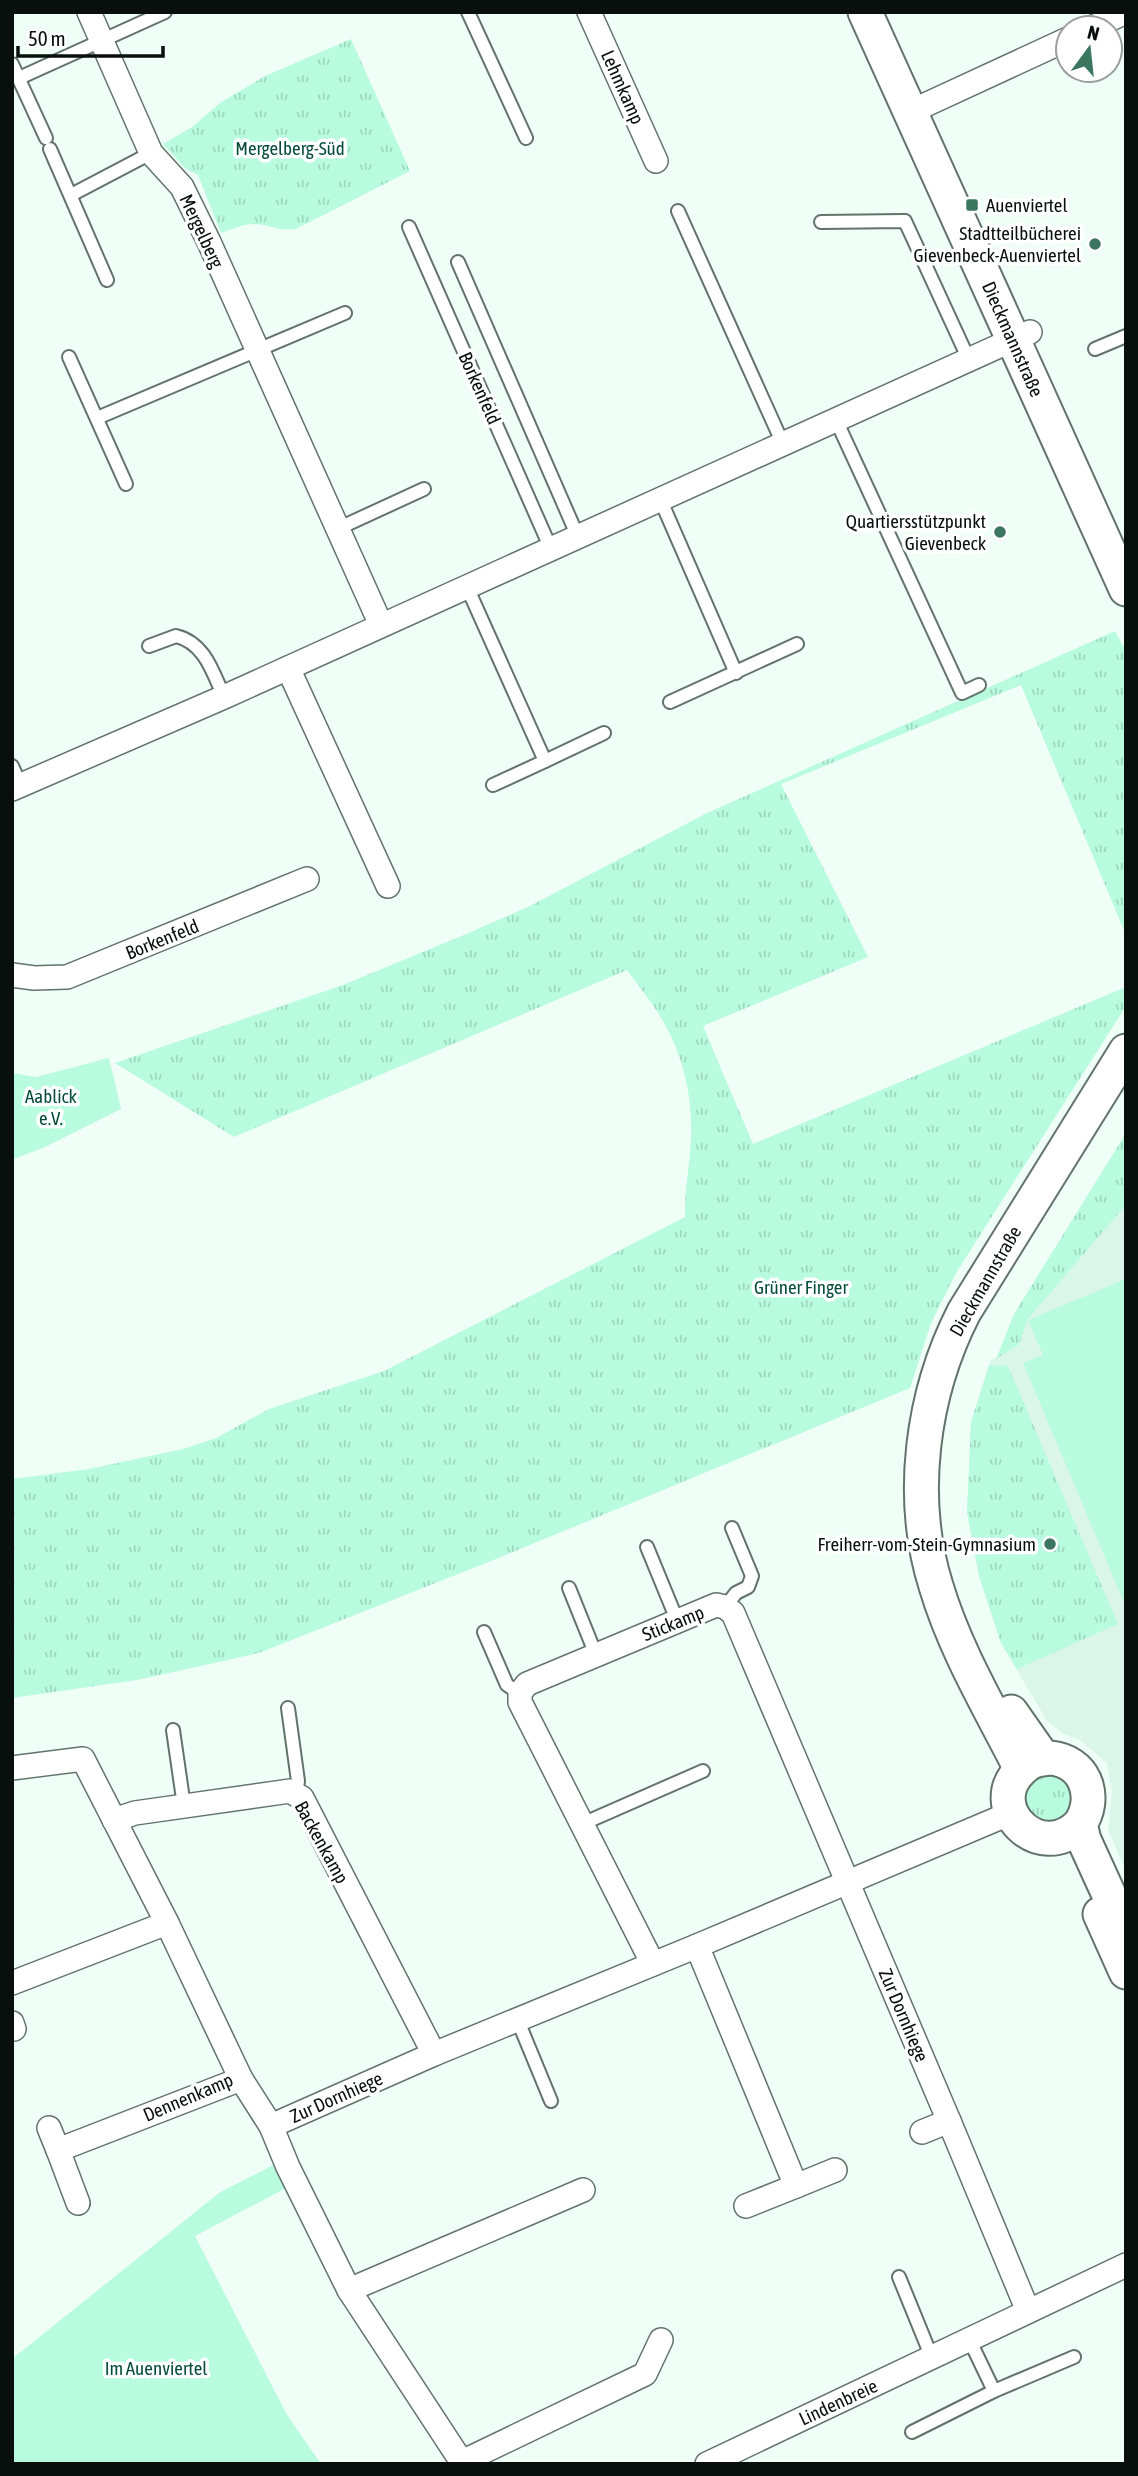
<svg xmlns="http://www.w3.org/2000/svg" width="1138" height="2476" font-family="'Asap Condensed',sans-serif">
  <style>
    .built { fill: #daf5e9 }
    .grass { fill: url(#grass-tufts) }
    .garden { fill: #b9fbdf }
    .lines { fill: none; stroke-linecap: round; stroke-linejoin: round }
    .lane-casing { stroke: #62736c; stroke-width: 16 }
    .street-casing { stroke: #62736c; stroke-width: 26 }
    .secondary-casing { stroke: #62736c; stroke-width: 37 }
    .lane { stroke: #fff; stroke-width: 12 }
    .street { stroke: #fff; stroke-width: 23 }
    .secondary { stroke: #fff; stroke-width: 33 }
    .poi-dot { fill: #3b7660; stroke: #fff; stroke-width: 2.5 }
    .labels { text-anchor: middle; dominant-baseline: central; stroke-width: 7; stroke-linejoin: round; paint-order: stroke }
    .street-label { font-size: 19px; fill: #090f0d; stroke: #fff }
    .park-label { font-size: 19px; fill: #054d38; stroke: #fff }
    .poi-label { font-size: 19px; fill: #090f0d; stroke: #fff; text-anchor: end }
  </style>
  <defs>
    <pattern id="grass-tufts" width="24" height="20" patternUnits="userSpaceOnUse" patternTransform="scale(1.75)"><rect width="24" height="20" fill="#b9fbdf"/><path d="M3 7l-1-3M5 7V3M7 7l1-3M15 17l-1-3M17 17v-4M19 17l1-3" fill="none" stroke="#9ed6be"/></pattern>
  </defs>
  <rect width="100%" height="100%" fill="#effff8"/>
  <path class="built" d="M1126,1205V1871L1108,1830L1112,1791L1107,1763L1080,1740L1064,1734L1047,1721L1001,1643L979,1576L967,1512L971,1422L991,1359L1000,1357L1019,1345L1028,1319Z"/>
  <g class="grass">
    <path d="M351,39L410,171L296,229C279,232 272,225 256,224C243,224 232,229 221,233L198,175L186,169L163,144L192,127L220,103L265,76Z"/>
    <path d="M1115,631L1126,651V935L1021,685L781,784L868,957L703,1026L753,1144L1126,987V1006L956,1273L931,1323L910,1388L501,1557L259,1653L137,1680L12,1698V1479L89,1469L183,1449L216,1438L269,1409L384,1371L685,1217C684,1186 692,1157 691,1126C691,1091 682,1054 664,1023C654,1004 639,987 627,970L234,1137L115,1063L343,985L471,932L530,906L705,814Z"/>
    <path d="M1126,1133V1205L1028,1319L1019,1345L996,1359L1014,1314Z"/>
    <path d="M989,1365L1008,1366L1118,1624L1017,1669L1001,1643L979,1576L967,1512L971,1422Z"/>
    <path d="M1040,1773L1060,1775L1071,1784L1073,1808C1050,1827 1054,1827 1028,1814L1023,1790Z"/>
  </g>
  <g class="garden">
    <path d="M109,1058L121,1109L47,1146L12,1160V1073L36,1077Z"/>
    <path d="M1126,1279V1607L1023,1363L1043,1355L1028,1320Z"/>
    <path d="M275,2164L286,2188L195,2236L287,2415L321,2464H12V2359L219,2193Z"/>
  </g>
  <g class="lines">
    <defs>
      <g id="lane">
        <path d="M468,12L526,138"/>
        <path d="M12,64L46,138"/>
        <path d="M19,78L165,12"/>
        <path d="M50,149L107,280"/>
        <path d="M71,195L151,153"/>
        <path d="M678,211L783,444"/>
        <path d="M821,222L905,221L969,360"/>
        <path d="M409,227L551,549"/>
        <path d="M458,262L578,537"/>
        <path d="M1095,349L1126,336"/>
        <path d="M69,357L126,484"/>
        <path d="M97,418L345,313"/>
        <path d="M836,420L962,693L979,685"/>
        <path d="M661,501L736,673"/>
        <path d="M337,529L424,489"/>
        <path d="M467,587L545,761L493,785"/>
        <path d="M149,646L176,636C205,643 213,673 224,697"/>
        <path d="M670,702L797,644"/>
        <path d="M545,761L604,733"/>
        <path d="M12,766L21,786"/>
        <path d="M647,1547L677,1620"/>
        <path d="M569,1588L596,1655"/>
        <path d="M725,1607L736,1593L748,1587L752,1576L732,1528"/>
        <path d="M484,1632L507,1685L520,1693"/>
        <path d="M288,1708L298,1781L296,1794"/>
        <path d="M173,1730L184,1806"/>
        <path d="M582,1824L703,1771"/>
        <path d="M518,2021L551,2101"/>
        <path d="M899,2277L932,2358"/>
        <path d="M970,2341L994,2391L1074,2357"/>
        <path d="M912,2432L994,2391"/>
      </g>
      <g id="street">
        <path d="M89,12L151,153L182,187L209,242L381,625"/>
        <path d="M589,12L656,161"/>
        <path d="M1091,28L1126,12"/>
        <path d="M910,112L1068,39"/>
        <path d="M288,668L388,886"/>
        <path d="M12,789L224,697L1030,332"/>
        <path d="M12,975L34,978L67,977L307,879"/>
        <path d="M12,1768L83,1759L167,1923L241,2079L58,2150L49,2128"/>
        <path d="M114,1820L135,1813L290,1791L302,1798L434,2054"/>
        <path d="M697,1946L796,2186L746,2206"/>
        <path d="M653,1964L520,1702V1693L527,1684L716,1605L725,1607L733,1613L949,2121L922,2132"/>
        <path d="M12,1983L167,1923"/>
        <path d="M12,2023L14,2029"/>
        <path d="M241,2079L271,2126L288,2167L349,2290L463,2464"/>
        <path d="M949,2121L1028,2311"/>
        <path d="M271,2126L434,2054L697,1946L1011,1813"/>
        <path d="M58,2150L78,2203"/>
        <path d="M796,2186L835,2170"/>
        <path d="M349,2290L583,2190"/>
        <path d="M462,2462L645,2374L661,2340"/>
        <path d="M707,2464L1126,2265"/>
      </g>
      <g id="secondary">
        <path d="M865,12L1126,589"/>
        <path d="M1011,1712L1044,1759"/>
        <path d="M1021,1769C991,1710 955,1650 936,1586C908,1497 922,1394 964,1312L1126,1051"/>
        <path d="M1080,1824C1040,1866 981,1806 1022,1769C1031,1760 1045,1756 1057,1759C1088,1766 1096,1800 1080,1824L1084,1840L1126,1932"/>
        <path d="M1100,1914L1126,1972"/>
      </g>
    </defs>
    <use href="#lane" class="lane-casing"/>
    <use href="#street" class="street-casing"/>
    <use href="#secondary" class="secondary-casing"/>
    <use href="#lane" class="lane"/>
    <use href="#street" class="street"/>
    <use href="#secondary" class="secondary"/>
  </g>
  <g class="poi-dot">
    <rect x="965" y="198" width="14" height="14" rx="3.5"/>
    <circle cx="1095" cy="244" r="7"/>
    <circle cx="1000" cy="532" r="7"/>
    <circle cx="1050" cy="1544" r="7"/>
  </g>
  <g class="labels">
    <g class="street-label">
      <text transform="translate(623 87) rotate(66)">Lehmkamp</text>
      <text transform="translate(202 231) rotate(65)">Mergelberg</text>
      <text transform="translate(1013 339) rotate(66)">Dieckmannstraße</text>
      <text transform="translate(480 388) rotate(66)">Borkenfeld</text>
      <text transform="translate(162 939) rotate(-22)">Borkenfeld</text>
      <text transform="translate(985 1281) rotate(-60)">Dieckmannstraße</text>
      <text transform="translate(673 1623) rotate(-22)">Stickamp</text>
      <text transform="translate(322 1842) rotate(61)">Backenkamp</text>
      <text transform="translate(904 2015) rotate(67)">Zur Dornhiege</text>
      <text transform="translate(188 2097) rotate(-23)">Dennenkamp</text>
      <text transform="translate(336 2097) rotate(-24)">Zur Dornhiege</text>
      <text transform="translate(838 2402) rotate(-25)">Lindenbreie</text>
    </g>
    <g class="park-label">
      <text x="290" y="148">Mergelberg-Süd</text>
      <text x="51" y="1096">Aablick<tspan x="51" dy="22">e.V.</tspan></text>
      <text x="801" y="1287">Grüner Finger</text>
      <text x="156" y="2368">Im Auenviertel</text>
    </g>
    <g class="poi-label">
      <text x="986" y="205" text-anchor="start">Auenviertel</text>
      <text x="1081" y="233">Stadtteilbücherei<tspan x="1081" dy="22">Gievenbeck-Auenviertel</tspan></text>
      <text x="986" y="521">Quartiersstützpunkt<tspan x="986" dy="22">Gievenbeck</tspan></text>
      <text x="1036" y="1544">Freiherr-vom-Stein-Gymnasium</text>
    </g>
  </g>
  <rect width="1138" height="2476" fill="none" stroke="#090f0d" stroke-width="28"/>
  <g transform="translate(1089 49) rotate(15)"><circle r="33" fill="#ffffff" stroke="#9d9f9e" stroke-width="2"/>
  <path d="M0-5L12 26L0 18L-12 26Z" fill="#3b7660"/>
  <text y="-10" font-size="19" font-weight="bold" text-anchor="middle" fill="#090f0d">N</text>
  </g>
  <path d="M18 46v10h145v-10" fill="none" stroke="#090f0d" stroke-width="3.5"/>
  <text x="28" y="46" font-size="21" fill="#090f0d" stroke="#ffffff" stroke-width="5" paint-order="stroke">50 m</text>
</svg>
